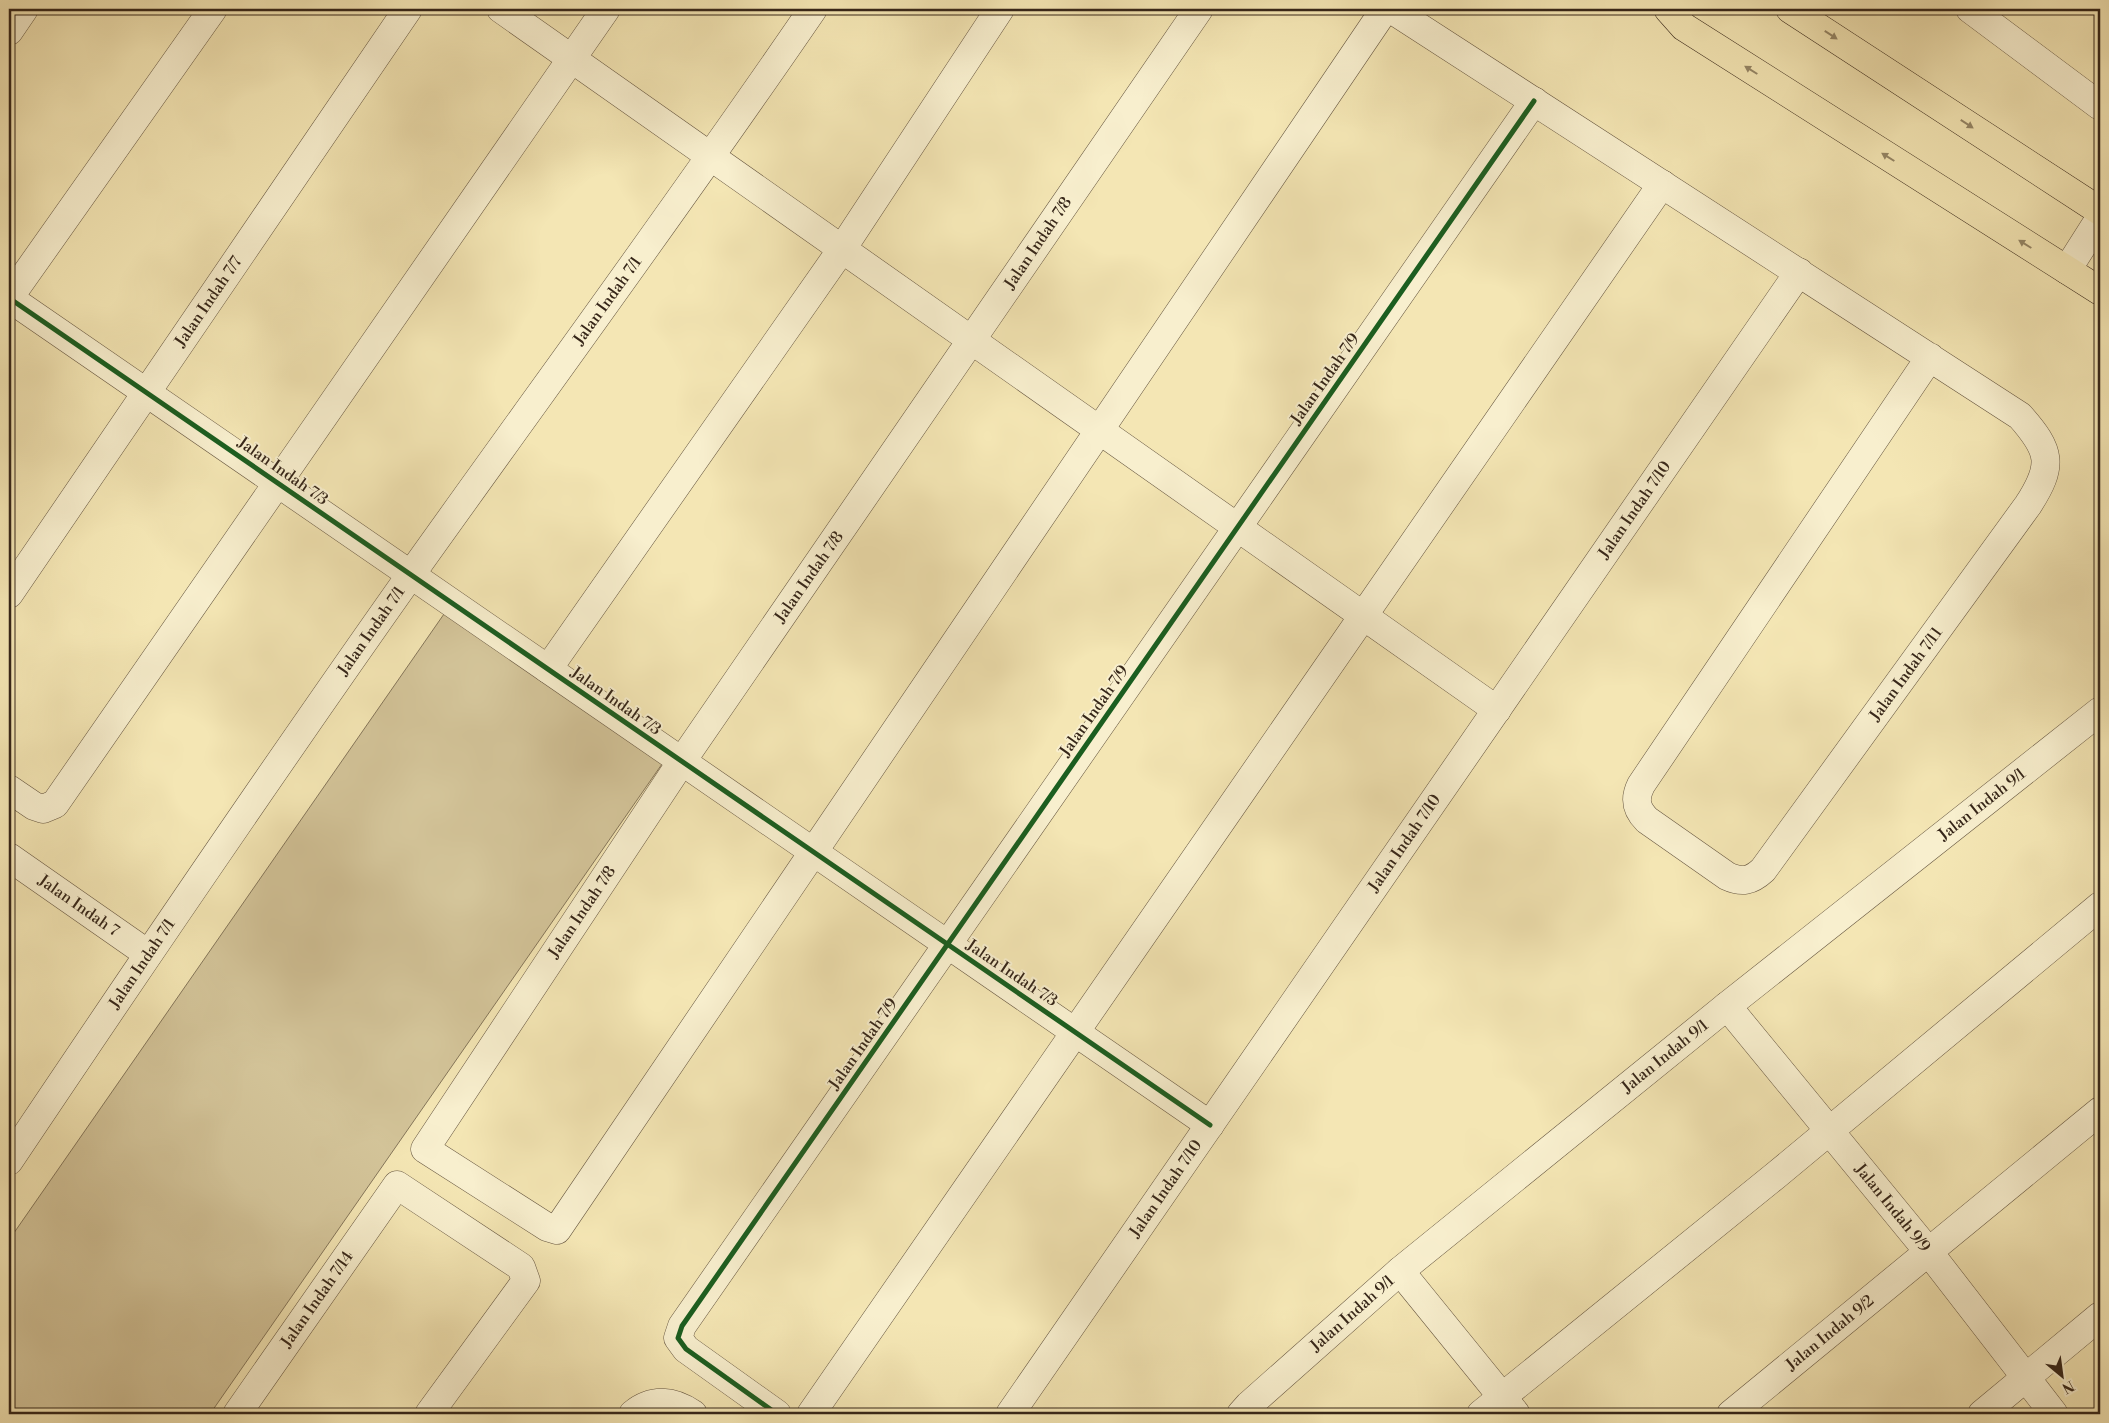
<svg xmlns="http://www.w3.org/2000/svg" width="2109" height="1423" font-family="'Libre Bodoni',serif">
  <style>
    .green { fill: #d4c59a; stroke: #85765a }
    .lines { fill: none; stroke-linecap: round; stroke-linejoin: round }
    .minor-casing { stroke: #665640; stroke-width: 29 }
    .major-casing { stroke: #362619; stroke-width: 29 }
    .minor { stroke: #f8efce; stroke-width: 28 }
    .major { stroke: #f4e6b4; stroke-width: 28 }
    .cycleway-casing { stroke: #f8efce; stroke-width: 8 }
    .cycleway { stroke: #1b5e20; stroke-width: 5 }
    .oneway { fill: #958666 }
    .labels { text-anchor: middle; dominant-baseline: central; stroke-width: 4; stroke-linejoin: round; paint-order: stroke }
    .street-label { font-size: 16px; fill: #362619; stroke: #f8efce }
  </style>
  <rect width="100%" height="100%" fill="#f4e6b4"/>
  <filter id="stains"><feTurbulence type="fractalNoise" baseFrequency=".004" numOctaves="4"/><feColorMatrix values="0 0 0 0 .2 0 0 0 0 .09 0 0 0 0 .02 0 0 0 .5 -.17"/></filter>
  <radialGradient id="worn" r=".72"><stop offset=".6" stop-color="#630" stop-opacity="0"/><stop offset="1" stop-color="#630" stop-opacity=".3"/></radialGradient>
  <path class="green" d="M444,614L662,764L210,1414H9V1240Z"/>
  <g class="lines">
    <defs>
      <g id="minor">
        <path d="M501,9L1497,710"/>
        <path d="M1199,9L682,761L425,1149L547,1227L557,1230L1385,9"/>
        <path d="M1391,9L2020,416C2051,451 2054,465 2028,505L1763,870C1751,881 1742,883 1727,876L1647,820C1636,809 1634,799 1641,785L1930,357"/>
        <path d="M1970,9L2100,106"/>
        <path d="M9,31L24,9"/>
        <path d="M2067,270L2100,218"/>
        <path d="M9,298L1210,1125"/>
        <path d="M9,298L213,9"/>
        <path id="s1" d="M9,594L408,9"/>
        <path d="M548,669L842,249L1000,9"/>
        <path d="M9,789L34,806L43,809L55,804L606,9"/>
        <path id="s2" d="M9,857L148,954"/>
        <path id="s3" d="M1727,1006L1928,1251L2054,1414"/>
        <path id="s4" d="M9,1161C141,964 275,767 412,573C546,385 683,199 813,9"/>
        <path d="M1400,1271L1516,1414"/>
        <path id="s5" d="M237,1414L397,1185L521,1267L526,1281L429,1414"/>
        <path d="M633,1414C652,1398 673,1400 693,1414"/>
        <path d="M777,1414L686,1349L678,1338L682,1326L1534,101"/>
        <path d="M811,1414L1662,184"/>
        <path id="s6" d="M1010,1414L1799,272"/>
        <path id="s7" d="M1241,1414L1249,1405L1400,1271L1727,1006L2100,711"/>
        <path d="M1481,1414L1775,1176L2100,906"/>
        <path id="s8" d="M1731,1414L2100,1111"/>
        <path d="M1982,1414L2100,1316"/>
      </g>
      <g id="major">
        <path d="M1668,9L1684,27L2100,291"/>
        <path d="M1790,9L2100,211"/>
      </g>
    </defs>
    <use href="#minor" class="minor-casing"/>
    <use href="#major" class="major-casing"/>
    <use href="#minor" class="minor"/>
    <use href="#major" class="major"/>
    <defs>
      <g id="cycleway">
        <path d="M9,298L1210,1125"/>
        <path d="M777,1414L686,1349L678,1338L682,1326L1534,101"/>
      </g>
    </defs>
    <use href="#cycleway" class="cycleway-casing"/>
    <use href="#cycleway" class="cycleway"/>
  </g>
  <defs><path id="oneway-solid" d="M-6-.8H1V-3.2L6.5 0L1 3.2V.8H-6Z" transform="scale(1.25)"/></defs>
  <g class="oneway">
    <use href="#oneway-solid" transform="translate(1831 35) rotate(33)"/>
    <use href="#oneway-solid" transform="translate(1751 70) rotate(-148)"/>
    <use href="#oneway-solid" transform="translate(1967 124) rotate(33)"/>
    <use href="#oneway-solid" transform="translate(1888 157) rotate(-148)"/>
    <use href="#oneway-solid" transform="translate(2025 244) rotate(-148)"/>
  </g>
  <g class="labels">
    <g class="street-label">
      <text transform="translate(1038 243) rotate(-56)">Jalan Indah 7/8</text>
      <text stroke="none"><textPath href="#s1" startOffset="354">Jalan Indah 7/7</textPath></text>
      <text stroke="none"><textPath href="#s4" startOffset="1048">Jalan Indah 7/1</textPath></text>
      <text transform="translate(1325 379) rotate(-55)">Jalan Indah 7/9</text>
      <text transform="translate(283 471) rotate(35)">Jalan Indah 7/3</text>
      <text stroke="none"><textPath href="#s6" startOffset="1099">Jalan Indah 7/10</textPath></text>
      <text transform="translate(809 577) rotate(-55)">Jalan Indah 7/8</text>
      <text stroke="none"><textPath href="#s4" startOffset="642">Jalan Indah 7/1</textPath></text>
      <text transform="translate(1906 674) rotate(-54)">Jalan Indah 7/11</text>
      <text transform="translate(616 701) rotate(35)">Jalan Indah 7/3</text>
      <text transform="translate(1094 711) rotate(-55)">Jalan Indah 7/9</text>
      <text stroke="none"><textPath href="#s7" startOffset="960">Jalan Indah 9/1</textPath></text>
      <text stroke="none"><textPath href="#s6" startOffset="694">Jalan Indah 7/10</textPath></text>
      <text stroke="none"><textPath href="#s2" startOffset="85">Jalan Indah 7</textPath></text>
      <text transform="translate(582 912) rotate(-56)">Jalan Indah 7/8</text>
      <text stroke="none"><textPath href="#s4" startOffset="238">Jalan Indah 7/1</textPath></text>
      <text transform="translate(1012 973) rotate(34)">Jalan Indah 7/3</text>
      <text transform="translate(863 1044) rotate(-55)">Jalan Indah 7/9</text>
      <text stroke="none"><textPath href="#s7" startOffset="555">Jalan Indah 9/1</textPath></text>
      <text stroke="none"><textPath href="#s6" startOffset="274">Jalan Indah 7/10</textPath></text>
      <text stroke="none"><textPath href="#s3" startOffset="261">Jalan Indah 9/9</textPath></text>
      <text stroke="none"><textPath href="#s5" startOffset="140">Jalan Indah 7/14</textPath></text>
      <text stroke="none"><textPath href="#s7" startOffset="150">Jalan Indah 9/1</textPath></text>
      <text stroke="none"><textPath href="#s8" startOffset="128">Jalan Indah 9/2</textPath></text>
    </g>
  </g>
  <rect width="2109" height="1423" fill="none" stroke="#f4e6b4" stroke-width="30"/>
  <rect x="10" y="10" width="2089" height="1403" fill="none" stroke="#362619" stroke-width="2.5"/>
  <rect x="15" y="15" width="2079" height="1393" fill="none" stroke="#362619"/>
  <g transform="translate(2062 1376) rotate(151)" stroke="#f8efce" stroke-width="4" paint-order="stroke">
  <path d="M0-4L9 19L0 12L-9 19Z" fill="#362619"/>
  <text y="-8" font-size="14" font-weight="bold" text-anchor="middle" fill="#362619">N</text>
  </g>
  <rect width="100%" height="100%" filter="url(#stains)"/>
  <rect width="100%" height="100%" fill="url(#worn)"/>
</svg>
